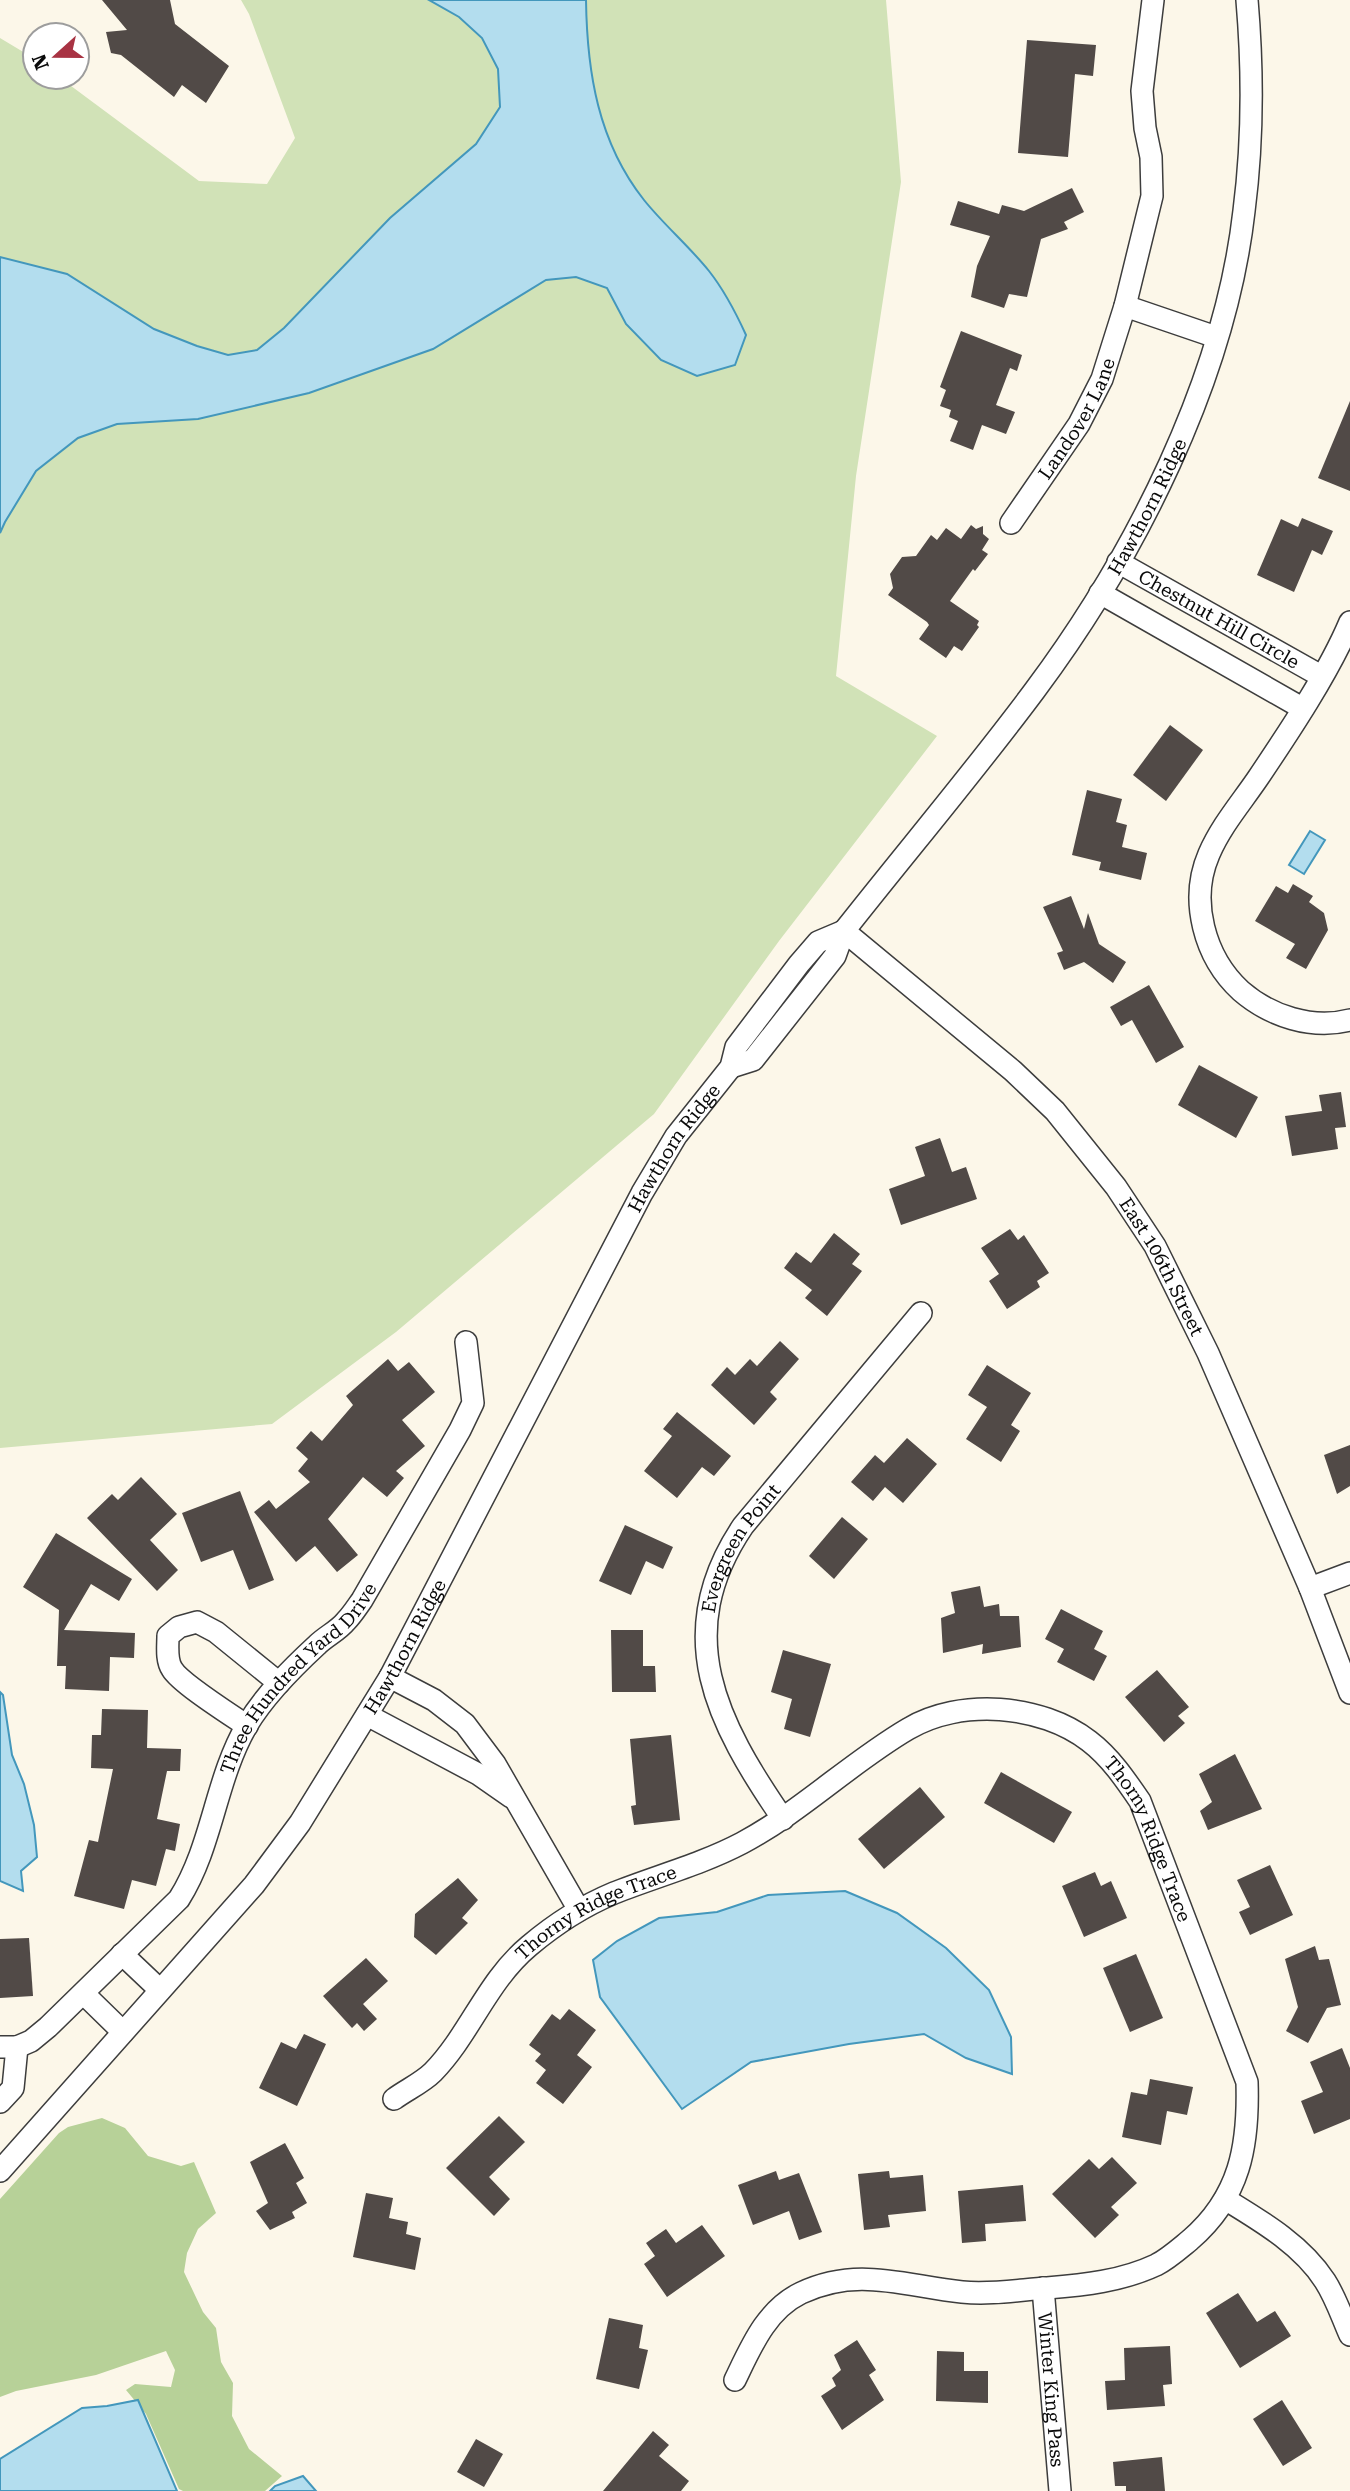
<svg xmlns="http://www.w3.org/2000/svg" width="1350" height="2491" font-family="'Roboto Serif',serif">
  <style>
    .green { fill: #d1e2b7 }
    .forest { fill: #b7d198 }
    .water { fill: #b3ddee; stroke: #4397bc; stroke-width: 2 }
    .building { fill: #514a47 }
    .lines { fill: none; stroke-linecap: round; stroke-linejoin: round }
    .minor-casing { stroke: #3d3d3d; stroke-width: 24 }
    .minor { stroke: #fff; stroke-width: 21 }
    .labels { text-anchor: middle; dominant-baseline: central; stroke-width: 7; stroke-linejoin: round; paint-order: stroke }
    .street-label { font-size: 19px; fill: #0a0a0a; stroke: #fff }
  </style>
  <rect width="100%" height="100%" fill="#fcf7e9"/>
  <path class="green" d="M241,0H886L901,182L856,476L836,676L937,736L779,941L654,1114L396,1332L272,1424L0,1448V38L35,59V77H59L199,181L267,184L295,138L249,14Z"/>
  <path class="forest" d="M102,2118L125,2128L148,2156L181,2166L194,2162L216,2213L198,2229L187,2253L184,2272L203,2312L216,2328L221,2362L233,2383L232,2416L249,2449L282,2476L265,2491H183L179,2489L146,2414L126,2390L135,2384L171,2387L175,2370L166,2351L96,2375L16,2391L0,2397V2199L59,2133L68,2127Z"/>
  <g class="water">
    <path d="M429,0H586C587,72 598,142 644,200C664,225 689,246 709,271C724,290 736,313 746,335L735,365L697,376L661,360L626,324L607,288L576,277L546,280L433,349L309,393L198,419L117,424L78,438L36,471L5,522L0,533V257L67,274L154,329L197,346L228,355L257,350L284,328L390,218L476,144L500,107L498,69L482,38L459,17Z"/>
    <path d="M1310,831L1325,840L1304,874L1289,865Z"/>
    <path d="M0,1692L3,1695L12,1755L24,1784L34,1825L37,1857L21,1871L23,1891L0,1881Z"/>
    <path d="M845,1891L897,1913L946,1948L989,1990L1011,2037L1012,2074L966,2058L924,2034L849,2044L751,2062L682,2109L600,1997L593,1960L617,1941L659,1918L717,1912L768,1895Z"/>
    <path d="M138,2400L177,2491H0V2459L82,2408L107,2406Z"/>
    <path d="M303,2476L316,2491H270L275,2486Z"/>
  </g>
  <g class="building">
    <path d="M102,0H170L175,24L229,66L206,103L182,85L174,97L121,55L111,53L106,32L127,30Z"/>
    <path d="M1027,40L1096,45L1093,76L1075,74L1068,157L1018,153Z"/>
    <path d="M1072,188L1084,212L1064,222L1068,229L1041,239L1027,297L1009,294L1004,308L971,297L977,266L990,236L950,225L958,201L999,214L1002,205L1024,211Z"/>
    <path d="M961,331L1022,355L1017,371L1010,368L996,405L1015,412L1006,434L982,425L973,450L950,441L958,421L949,417L951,410L940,406L946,390L940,387Z"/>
    <path d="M1350,401V491L1318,478Z"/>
    <path d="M1302,518L1333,531L1322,555L1312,550L1294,592L1257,575L1281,519L1298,527Z"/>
    <path d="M971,525L976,529L983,526V534L989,539L982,550L988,554L975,571L973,569L950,601L979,621L977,625L979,627L962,651L954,646L946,658L919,639L929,625L927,622L888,595L893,588L890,574L902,557L916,556L931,535L937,540L946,528L961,539Z"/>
    <path d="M1170,725L1203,750L1166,801L1133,775Z"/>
    <path d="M1087,790L1122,799L1116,822L1127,825L1122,847L1147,853L1141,880L1099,870L1101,862L1072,855Z"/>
    <path d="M1293,884L1313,896L1309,902L1324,913L1328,930L1306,969L1286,958L1295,944L1255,921L1276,886L1288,893Z"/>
    <path d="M1071,896L1084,929L1088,913L1099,944L1126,962L1113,983L1084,962L1064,970L1057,953L1063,951L1043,907Z"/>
    <path d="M1149,985L1184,1047L1156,1063L1132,1020L1121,1026L1110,1007Z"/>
    <path d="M1199,1065L1258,1097L1236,1138L1178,1105Z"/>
    <path d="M1341,1092L1346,1127L1335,1128L1338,1149L1292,1156L1285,1116L1322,1111L1319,1095Z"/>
    <path d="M940,1138L952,1172L966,1167L977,1199L901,1225L889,1189L925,1176L915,1147Z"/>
    <path d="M1010,1229L1018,1240L1024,1235L1049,1273L1037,1281L1040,1287L1007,1309L989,1281L999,1274L981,1248Z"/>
    <path d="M834,1233L860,1254L852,1264L862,1271L827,1316L805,1298L812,1290L784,1268L796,1252L811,1263Z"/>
    <path d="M780,1341L799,1359L770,1392L777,1399L754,1425L711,1385L727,1367L735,1375L750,1359L757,1366Z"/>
    <path d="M388,1359L398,1371L409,1362L435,1392L402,1420L425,1446L396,1471L404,1478L387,1497L363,1477L328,1519L358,1555L337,1572L315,1546L296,1562L254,1512L269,1500L276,1509L310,1482L298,1471L308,1459L296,1448L311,1431L322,1441L353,1405L346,1396Z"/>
    <path d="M987,1365L1031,1393L1011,1425L1020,1431L1001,1462L966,1439L987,1407L968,1395Z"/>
    <path d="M677,1412L731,1456L714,1476L702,1467L677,1498L644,1471L672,1436L663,1429Z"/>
    <path d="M907,1438L937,1464L903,1503L885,1487L873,1501L851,1482L875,1455L884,1463Z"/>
    <path d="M1350,1445V1486L1337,1494L1324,1455Z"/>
    <path d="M141,1477L177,1514L150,1540L178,1570L157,1591L87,1518L112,1494L118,1500Z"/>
    <path d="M240,1491L274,1580L249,1590L233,1550L201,1562L182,1513Z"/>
    <path d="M842,1517L868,1539L834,1579L809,1556Z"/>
    <path d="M625,1525L673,1547L663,1569L646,1561L631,1595L599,1581Z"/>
    <path d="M56,1533L132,1579L119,1601L91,1584L64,1630L135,1633L134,1658L110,1657L109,1691L65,1689L66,1666H57L59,1610L23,1587Z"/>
    <path d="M980,1586L984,1607L999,1604L1000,1616H1019L1021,1647L982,1654L983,1644L943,1653L941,1618L955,1613L951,1592Z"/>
    <path d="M1061,1609L1103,1631L1094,1649L1107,1656L1094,1681L1057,1662L1064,1649L1045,1639Z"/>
    <path d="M611,1630H643V1666H655L656,1692H612Z"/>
    <path d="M783,1650L831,1664L810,1737L784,1729L792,1699L771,1692Z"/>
    <path d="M1157,1670L1189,1707L1178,1716L1185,1723L1164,1742L1125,1697Z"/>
    <path d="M102,1709L148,1710L147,1748L181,1749L180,1771H167L157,1819L180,1824L175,1851L166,1849L156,1886L132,1880L124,1909L74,1896L89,1840L98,1842L113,1769L91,1768L92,1735H101Z"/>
    <path d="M671,1735L680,1820L634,1825L631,1806L636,1805L630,1739Z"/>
    <path d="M1235,1754L1262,1809L1208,1830L1200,1811L1212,1802L1199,1774Z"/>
    <path d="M1001,1772L1072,1812L1054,1843L984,1803Z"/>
    <path d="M920,1787L945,1817L884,1869L858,1839Z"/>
    <path d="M1270,1865L1293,1915L1250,1935L1239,1912L1250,1907L1237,1880Z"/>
    <path d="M1095,1872L1101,1886L1111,1881L1127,1918L1084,1937L1062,1886Z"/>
    <path d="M458,1878L478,1900L462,1918L468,1923L436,1955L414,1937L415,1914Z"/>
    <path d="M29,1938L33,1996L0,1998V1939Z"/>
    <path d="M1315,1946L1319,1960L1329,1959L1341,2005L1327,2008L1308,2043L1286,2031L1298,2007L1285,1959Z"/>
    <path d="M1136,1954L1163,2018L1130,2032L1103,1968Z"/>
    <path d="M366,1958L388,1981L363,2004L377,2019L364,2031L357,2023L352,2028L323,1996Z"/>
    <path d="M569,2009L596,2030L577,2055L592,2067L563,2104L536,2083L546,2070L535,2061L541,2054L529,2045L552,2014L560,2020Z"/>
    <path d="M304,2034L326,2044L297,2106L259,2088L281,2042L296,2049Z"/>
    <path d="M1342,2048L1350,2068V2119L1314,2134L1301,2101L1323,2092L1310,2062Z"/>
    <path d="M1150,2079L1193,2087L1187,2115L1167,2111L1161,2145L1122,2137L1131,2092L1147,2095Z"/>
    <path d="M499,2116L525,2142L489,2177L510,2199L494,2216L446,2168Z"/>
    <path d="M285,2143L304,2178L296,2183L307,2203L292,2212L295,2218L270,2230L256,2211L268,2203L250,2162Z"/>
    <path d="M1112,2157L1137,2183L1111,2207L1119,2215L1095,2238L1052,2194L1089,2159L1099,2169Z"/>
    <path d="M776,2171L779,2180L799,2173L822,2232L799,2240L789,2211L753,2225L738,2185Z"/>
    <path d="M889,2171L890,2178L923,2175L926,2211L888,2215L890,2227L864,2230L858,2174Z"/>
    <path d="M1023,2185L1026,2221L985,2224L986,2241L962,2243L958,2191Z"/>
    <path d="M366,2193L393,2198L389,2218L408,2222L406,2234L421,2238L415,2270L353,2257Z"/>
    <path d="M702,2225L725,2256L667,2297L644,2264L655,2256L646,2243L666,2229L676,2243Z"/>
    <path d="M1238,2293L1257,2322L1275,2311L1291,2336L1240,2368L1206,2313Z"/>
    <path d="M609,2318L643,2325L639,2348L648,2350L639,2389L596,2379Z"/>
    <path d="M857,2340L876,2370L869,2375L884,2400L842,2430L821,2396L836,2386L832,2378L841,2370L834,2355Z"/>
    <path d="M1170,2346L1172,2384L1163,2385L1165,2406L1107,2410L1105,2381L1125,2380L1124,2348Z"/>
    <path d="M937,2351L964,2352V2371H988V2403L936,2401Z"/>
    <path d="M1282,2400L1312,2448L1283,2466L1253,2419Z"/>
    <path d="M653,2431L669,2445L659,2456L689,2481L681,2491H603Z"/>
    <path d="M476,2439L503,2454L484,2487L457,2472Z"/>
    <path d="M1162,2457L1165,2491H1126V2486H1115L1113,2462Z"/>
  </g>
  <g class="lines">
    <defs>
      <g id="minor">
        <path d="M1125,306L1216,337"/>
        <path id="s1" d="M1011,523L1079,424L1102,379L1125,306L1152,196L1151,157L1145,128L1142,91L1153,0"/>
        <path id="s2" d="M1118,562L1321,676"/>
        <path d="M1100,593L1302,708"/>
        <path d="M1350,622C1329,672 1289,732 1258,778C1241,803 1221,826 1209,854C1189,900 1204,957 1241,991C1270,1016 1312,1030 1350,1020"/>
        <path id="s3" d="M844,931L1013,1071L1055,1111L1116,1187L1155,1246L1208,1353L1310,1588L1350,1693"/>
        <path id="s4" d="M731,1067L753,1060L835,956L844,931C907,851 974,772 1035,690C1135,556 1225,379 1244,211C1253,141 1253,70 1247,0"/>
        <path d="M1310,1588L1350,1573"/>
        <path d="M390,1677L434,1700L465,1724L495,1764L579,1910"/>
        <path d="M367,1715L478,1774L511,1797"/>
        <path d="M247,1726C231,1715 180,1683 172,1669C166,1660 168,1646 168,1636L179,1627L197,1622L216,1632L279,1683"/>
        <path id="s5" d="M783,1819C717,1723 670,1634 743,1526L921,1313"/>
        <path d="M122,1954L160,1990"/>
        <path d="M84,1994L123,2032"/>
        <path d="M0,2047H17L13,2088L0,2102"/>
        <path id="s6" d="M17,2047L31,2041L48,2027L179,1899C213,1845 215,1780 247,1725C265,1695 291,1669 317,1645C326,1636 338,1631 346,1621C352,1615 357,1607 362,1600L460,1430L473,1403L466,1342"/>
        <path id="s7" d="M394,2099C406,2090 422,2083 433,2072C470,2034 487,1981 529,1946C555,1924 583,1906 614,1893C657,1876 702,1864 742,1843C802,1811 850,1763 908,1729C960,1698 1041,1704 1089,1741C1110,1757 1125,1779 1140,1801L1247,2082C1249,2146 1240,2197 1190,2240C1179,2249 1168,2259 1156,2265C1122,2281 1084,2285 1047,2288C1019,2290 990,2295 962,2292C904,2286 858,2266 801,2293C766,2310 751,2347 735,2380"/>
        <path id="s8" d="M0,2171L254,1885L300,1823L390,1677L642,1193L676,1136L731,1067L736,1047L799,964L818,942L844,931"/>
        <path d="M1225,2199C1261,2221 1302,2245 1325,2281C1336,2298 1342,2317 1350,2335"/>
        <path id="s9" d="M1043,2288L1060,2491"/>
      </g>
    </defs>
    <use href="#minor" class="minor-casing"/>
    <use href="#minor" class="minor"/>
  </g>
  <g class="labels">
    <g class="street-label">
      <text stroke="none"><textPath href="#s1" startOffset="124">Landover Lane</textPath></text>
      <text stroke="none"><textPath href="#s4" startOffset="705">Hawthorn Ridge</textPath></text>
      <text stroke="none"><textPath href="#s2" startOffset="116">Chestnut Hill Circle</textPath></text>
      <text stroke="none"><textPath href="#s8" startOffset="1232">Hawthorn Ridge</textPath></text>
      <text stroke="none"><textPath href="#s3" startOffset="467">East 106th Street</textPath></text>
      <text stroke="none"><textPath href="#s5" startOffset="298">Evergreen Point</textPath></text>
      <text stroke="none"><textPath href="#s8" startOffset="665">Hawthorn Ridge</textPath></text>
      <text stroke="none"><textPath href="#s6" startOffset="476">Three Hundred Yard Drive</textPath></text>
      <text stroke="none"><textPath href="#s7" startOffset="954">Thorny Ridge Trace</textPath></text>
      <text stroke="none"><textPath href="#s7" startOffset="282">Thorny Ridge Trace</textPath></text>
      <text stroke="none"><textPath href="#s9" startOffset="102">Winter King Pass</textPath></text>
    </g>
  </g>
  <g transform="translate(56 56) rotate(249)"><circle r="33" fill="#ffffff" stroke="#9d9d9d" stroke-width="2"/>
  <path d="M0-5L12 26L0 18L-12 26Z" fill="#a83343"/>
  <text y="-10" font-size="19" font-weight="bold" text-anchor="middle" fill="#0a0a0a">N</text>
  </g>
</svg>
